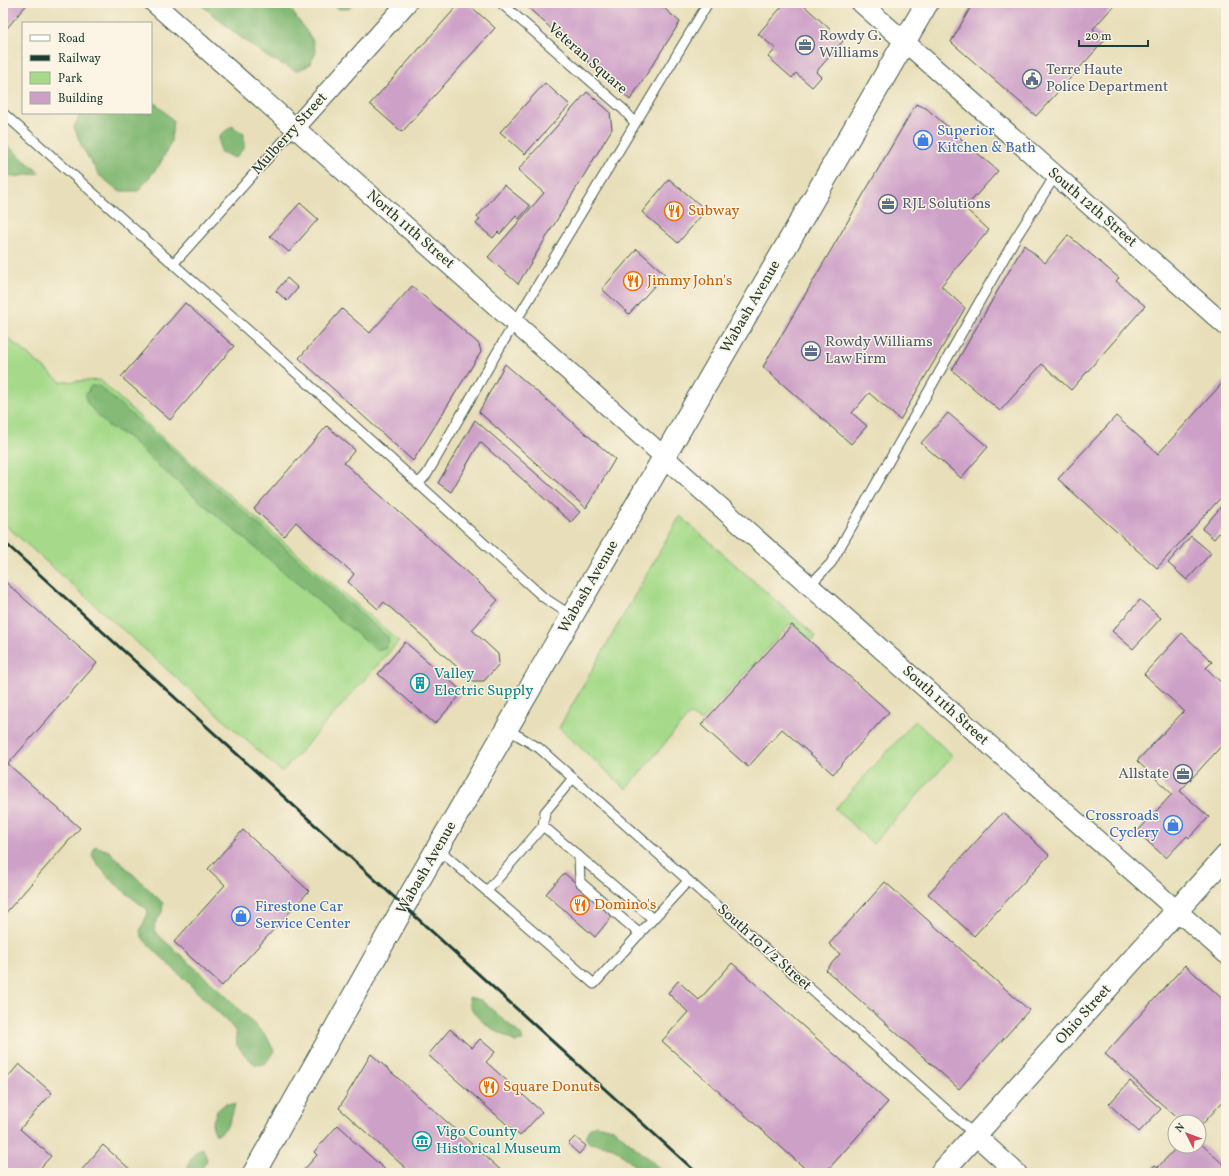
<svg xmlns="http://www.w3.org/2000/svg" width="1229" height="1176" font-family="Vollkorn,serif">
  <style>
    .green { fill: #a6da8a; stroke: #628c5f }
    .forest { fill: #84ba76; stroke: #527c55 }
    .building { fill: #cda0c8 }
    .lines { fill: none; stroke-linecap: round; stroke-linejoin: round }
    .service-casing { stroke: #3d5548; stroke-width: 11 }
    .minor-casing { stroke: #3d5548; stroke-width: 21 }
    .tertiary-casing { stroke: #3d5548; stroke-width: 24 }
    .primary-casing { stroke: #3d5548; stroke-width: 24 }
    .service { stroke: #fff; stroke-width: 9 }
    .minor { stroke: #fff; stroke-width: 19 }
    .tertiary { stroke: #fff; stroke-width: 22 }
    .primary { stroke: #fff; stroke-width: 22 }
    .rail { stroke: #1f3d34; stroke-width: 3 }
    .labels { text-anchor: middle; dominant-baseline: central; stroke-width: 3; stroke-linejoin: round; paint-order: stroke }
    .service-label { font-size: 15px; fill: #4e5e75; stroke: #fcf5e5; text-anchor: start }
    .street-label { font-size: 15px; fill: #1f3d34; stroke: #fcf5e5 }
    .shop-label { font-size: 15px; fill: #366cbe; stroke: #fcf5e5; text-anchor: start }
    .food-label { font-size: 15px; fill: #c56008; stroke: #fcf5e5; text-anchor: start }
    .culture-label { font-size: 15px; fill: #0d838f; stroke: #fcf5e5; text-anchor: start }
  </style>
  <rect width="100%" height="100%" fill="#fcf5e5"/>
  <filter id="ink" filterUnits="userSpaceOnUse"><feTurbulence type="fractalNoise" baseFrequency=".025" numOctaves="2"/><feDisplacementMap in="SourceGraphic" scale="8" xChannelSelector="R" yChannelSelector="G"/><feConvolveMatrix kernelMatrix="1 2 1 2 8 2 1 2 1" color-interpolation-filters="sRGB"/></filter>
  <filter id="wash" filterUnits="userSpaceOnUse"><feTurbulence type="fractalNoise" baseFrequency=".012" numOctaves="4" result="noise"/><feDisplacementMap in="SourceGraphic" scale="16" xChannelSelector="R" yChannelSelector="G"/><feGaussianBlur stdDeviation="0.9" result="paint"/><feColorMatrix in="noise" values="0 0 0 0 0 0 0 0 0 0 0 0 0 0 0 0 0 1.4 0 .05"/><feComposite in="paint" operator="in"/></filter>
  <g filter="url(#wash)">
    <rect width="100%" height="100%" fill="#e8dfba"/>
    <g class="green">
      <path d="M3,334L61,382L100,380L158,434L399,641L282,772L3,523Z"/>
      <path d="M680,516L816,636L813,641L791,623L701,722L690,714L626,789L559,728Z"/>
      <path d="M915,721L953,756L873,844L835,809Z"/>
    </g>
    <g class="forest">
      <path d="M199,3H286L312,39L316,53L309,65L297,71L269,58L236,34Z"/>
      <path d="M332,3H354L349,9H339Z"/>
      <path d="M151,103L156,104L173,120L171,142L160,164L138,191H119L99,175L82,147L74,127L81,113H151Z"/>
      <path d="M232,126L244,134V148L235,158L220,152L219,136Z"/>
      <path d="M3,142L40,173L13,177L3,173Z"/>
      <path d="M91,386H99L389,638L387,647L376,650L155,463L128,437L108,426L86,402V394Z"/>
      <path d="M95,846L109,851L163,903L162,912L154,925L156,933L223,993L267,1037L274,1051L265,1064L256,1065L245,1055L237,1045L236,1032L228,1022L143,939L140,931L148,913L147,909C129,896 102,875 92,855Z"/>
      <path d="M469,997L481,1000L521,1035L523,1041L515,1042C498,1031 469,1020 469,997Z"/>
      <path d="M225,1104H235C232,1116 230,1127 219,1134H215L212,1124L217,1111Z"/>
      <path d="M595,1125L614,1129L665,1173H642L618,1151L610,1146L589,1143L585,1137L589,1129Z"/>
      <path d="M203,1148L207,1160L199,1173H186C189,1162 192,1152 203,1148Z"/>
    </g>
    <g id="blocks">
      <g class="building">
        <path d="M3,3H28L3,33Z"/>
        <path d="M460,3H467L495,28L402,132L370,104Z"/>
        <path d="M523,3H658L680,22L630,100Z"/>
        <path d="M785,3H801L843,41L816,72L821,77L812,87L796,73L792,78L768,57L776,49L758,34Z"/>
        <path d="M973,3H1116L1093,29L1105,40L1036,116L951,42Z"/>
        <path d="M545,83L570,105L525,154L500,132Z"/>
        <path d="M587,92L610,112L612,129L518,284L488,257L544,193L518,170Z"/>
        <path d="M916,104L926,108L998,171L965,208L989,230L941,286L965,308L900,420L869,393L852,413L867,426L851,444L763,367Z"/>
        <path d="M669,179L706,210L678,243L642,212Z"/>
        <path d="M504,185L530,206L519,219L516,216L500,234L498,232L493,238L476,224L480,219L477,217Z"/>
        <path d="M300,203L318,219L289,252L270,236Z"/>
        <path d="M1068,235L1119,278L1116,281L1145,306L1071,390L1042,364L1000,411L952,370L1024,245L1045,263Z"/>
        <path d="M637,249L665,274L629,314L602,289Z"/>
        <path d="M287,278L298,288L287,301L276,291Z"/>
        <path d="M412,286L479,344L481,352L413,461L299,358L342,309L370,333Z"/>
        <path d="M185,303L234,346L170,420L121,377Z"/>
        <path d="M505,364L615,459L586,508L479,412Z"/>
        <path d="M1226,379V492L1157,568L1058,479L1116,416L1158,454Z"/>
        <path d="M948,413L988,447L961,478L921,443Z"/>
        <path d="M475,420L580,512L571,522L480,442L451,492L438,483Z"/>
        <path d="M327,426L355,450L344,463L498,600L472,630L498,654L499,664L484,681H473L384,602L378,609L348,582L354,574L296,522L284,536L254,509Z"/>
        <path d="M1226,501V525L1214,539L1202,529Z"/>
        <path d="M1191,536L1211,553L1187,580L1168,563Z"/>
        <path d="M3,580L97,663L8,764L80,828L3,916Z"/>
        <path d="M1140,600L1161,618L1133,649L1112,631Z"/>
        <path d="M792,625L889,712L833,774L782,729L748,767L701,725Z"/>
        <path d="M1182,633L1212,662L1206,668L1226,687V741L1180,791L1209,817L1189,838L1187,836L1166,858L1137,832L1172,794L1137,761L1184,711L1144,674Z"/>
        <path d="M405,642L463,692L435,724L378,674Z"/>
        <path d="M1003,812L1049,855L974,936L928,894Z"/>
        <path d="M243,830L309,891L222,986L174,942L225,885L208,869Z"/>
        <path d="M564,873L613,915L595,937L546,894Z"/>
        <path d="M885,882L1029,1010L959,1089L826,970L840,954L829,944Z"/>
        <path d="M732,963L888,1102L825,1173H810L662,1041L688,1012L668,993L678,981L699,1000Z"/>
        <path d="M1185,965L1226,1002V1098L1199,1128V1122H1182L1105,1054Z"/>
        <path d="M450,1029L472,1048L480,1039L495,1052L486,1062L542,1112L520,1136L428,1055Z"/>
        <path d="M371,1054L504,1173H411L339,1108Z"/>
        <path d="M19,1064L52,1093L20,1129L51,1156L36,1173H3V1083Z"/>
        <path d="M1130,1081L1161,1109L1139,1132L1109,1104Z"/>
        <path d="M338,1125L351,1137L350,1138L389,1173H301L317,1155L314,1152Z"/>
        <path d="M575,1137L586,1146L579,1154L568,1144Z"/>
        <path d="M1199,1142L1226,1167V1173H1147L1155,1165L1158,1167L1178,1146H1199Z"/>
        <path d="M103,1145L134,1173H79Z"/>
      </g>
    </g>
  </g>
  <g filter="url(#ink)">
    <use href="#blocks" fill-opacity="0" stroke="#3d5548" stroke-width="1"/>
    <g class="lines">
      <defs>
        <g id="service">
          <path d="M501,3L624,110L635,123"/>
          <path d="M3,113L303,379L543,597L572,616"/>
          <path d="M173,264L295,128"/>
          <path d="M418,484L427,474L499,349L708,3"/>
          <path d="M809,586L831,563L1015,239L1055,176"/>
          <path d="M507,729L539,748L975,1135"/>
          <path d="M543,826L545,812L573,778"/>
          <path d="M438,849L594,984L653,919L543,826L487,891"/>
          <path d="M579,856L580,882L640,934"/>
          <path d="M653,919L688,881"/>
        </g>
        <g id="minor">
          <path d="M154,3L515,323L691,481L1226,954"/>
          <path d="M861,3L1226,326"/>
          <path d="M295,128L407,3"/>
          <path d="M975,1135L1017,1173"/>
        </g>
        <path id="tertiary" d="M941,1173L1226,856"/>
        <path id="primary" d="M254,1173L404,906L927,3"/>
      </defs>
      <use href="#service" class="service-casing"/>
      <use href="#minor" class="minor-casing"/>
      <use href="#tertiary" class="tertiary-casing"/>
      <use href="#primary" class="primary-casing"/>
      <use href="#service" class="service"/>
      <use href="#minor" class="minor"/>
      <use href="#tertiary" class="tertiary"/>
      <use href="#primary" class="primary"/>
      <path class="rail" d="M3,541L697,1173"/>
    </g>
  </g>
  <defs>
    <symbol id="office-ring" viewBox="-11 -11 22 22"><circle r="9.5" fill="#fcf5e5" stroke="#5c6f8a" stroke-width="1.5"/><path d="M-6-3h4V-5.5h4V-3h4V5H-6ZM-1-4.5V-3h2v-1.5ZM-6 0V1H6V0Z" fill="#5c6f8a"/></symbol>
    <symbol id="civic-ring" viewBox="-11 -11 22 22"><circle r="9.5" fill="#fcf5e5" stroke="#5c6f8a" stroke-width="1.5"/><path d="M-.6-6.5H3V-4.5H.6V-3L4-1V1h2V6H-6V1h2V-1L-.6-3ZM-1.2 2.5V6h2.4V2.5Z" fill="#5c6f8a"/></symbol>
    <symbol id="shop-ring" viewBox="-11 -11 22 22"><circle r="9.5" fill="#fcf5e5" stroke="#3f7fe0" stroke-width="1.5"/><path d="M-5-2.5h2.3a2.7 3.5 0 0 1 5.4 0H5L5.5 6h-11ZM-1.5-2.5h3a1.5 2.3 0 0 0-3 0Z" fill="#3f7fe0"/></symbol>
    <symbol id="restaurant-ring" viewBox="-11 -11 22 22"><circle r="9.5" fill="#fcf5e5" stroke="#e8710a" stroke-width="1.5"/><path d="M-5-6h1v4h1v-4h1v4h1v-4h1v5L-1.5 .5V6h-2V.5L-5-1ZM5-6V6H3V1.5H1.5Q1.5-4 5-6Z" fill="#e8710a"/></symbol>
    <symbol id="building-ring" viewBox="-11 -11 22 22"><circle r="9.5" fill="#fcf5e5" stroke="#0f9aa8" stroke-width="1.5"/><path d="M-4-6H4V6H1V3H-1V6H-4ZM-2.5-4.3h1.7v1.8h-1.7ZM.8-4.3h1.7v1.8H.8ZM-2.5-1h1.7V.8h-1.7ZM.8-1h1.7V.8H.8Z" fill="#0f9aa8"/></symbol>
    <symbol id="museum-ring" viewBox="-11 -11 22 22"><circle r="9.5" fill="#fcf5e5" stroke="#0f9aa8" stroke-width="1.5"/><path d="M0-6L6-3V-2H-6V-3ZM-5-1h2V3h-2ZM-1-1h2V3h-2ZM3-1h2V3H3ZM-6 4H6V6H-6Z" fill="#0f9aa8"/></symbol>
  </defs>
  <g fill-rule="evenodd">
    <use href="#office-ring" x="794" y="34" width="22" height="22"/>
    <use href="#civic-ring" x="1021" y="68" width="22" height="22"/>
    <use href="#shop-ring" x="912" y="129" width="22" height="22"/>
    <use href="#office-ring" x="877" y="193" width="22" height="22"/>
    <use href="#restaurant-ring" x="663" y="200" width="22" height="22"/>
    <use href="#restaurant-ring" x="622" y="270" width="22" height="22"/>
    <use href="#office-ring" x="800" y="340" width="22" height="22"/>
    <use href="#building-ring" x="409" y="672" width="22" height="22"/>
    <use href="#office-ring" x="1172" y="763" width="22" height="22"/>
    <use href="#shop-ring" x="1162" y="814" width="22" height="22"/>
    <use href="#restaurant-ring" x="569" y="894" width="22" height="22"/>
    <use href="#shop-ring" x="230" y="905" width="22" height="22"/>
    <use href="#restaurant-ring" x="478" y="1076" width="22" height="22"/>
    <use href="#museum-ring" x="411" y="1130" width="22" height="22"/>
  </g>
  <g class="labels">
    <g class="service-label">
      <text x="819" y="36">Rowdy G.<tspan x="819" dy="17">Williams</tspan></text>
      <text x="1046" y="70">Terre Haute<tspan x="1046" dy="17">Police Department</tspan></text>
      <text x="902" y="204">RJL Solutions</text>
      <text x="825" y="342">Rowdy Williams<tspan x="825" dy="17">Law Firm</tspan></text>
      <text x="1169" y="774" text-anchor="end">Allstate</text>
    </g>
    <g class="street-label">
      <text transform="translate(587 59) rotate(41)">Veteran Square</text>
      <text transform="translate(290 134) rotate(-48)">Mulberry Street</text>
      <text transform="translate(1092 208) rotate(41)">South 12th Street</text>
      <text transform="translate(410 230) rotate(41)">North 11th Street</text>
      <text transform="translate(751 307) rotate(-60)">Wabash Avenue</text>
      <text transform="translate(589 587) rotate(-60)">Wabash Avenue</text>
      <text transform="translate(945 706) rotate(42)">South 11th Street</text>
      <text transform="translate(427 868) rotate(-60)">Wabash Avenue</text>
      <text transform="translate(764 948) rotate(42)">South 10 1/2 Street</text>
      <text transform="translate(1084 1015) rotate(-48)">Ohio Street</text>
    </g>
    <g class="shop-label">
      <text x="937" y="131">Superior<tspan x="937" dy="17">Kitchen &amp; Bath</tspan></text>
      <text x="1159" y="816" text-anchor="end">Crossroads<tspan x="1159" dy="17">Cyclery</tspan></text>
      <text x="255" y="907">Firestone Car<tspan x="255" dy="17">Service Center</tspan></text>
    </g>
    <g class="food-label">
      <text x="688" y="211">Subway</text>
      <text x="647" y="281">Jimmy John's</text>
      <text x="594" y="905">Domino's</text>
      <text x="503" y="1087">Square Donuts</text>
    </g>
    <g class="culture-label">
      <text x="434" y="674">Valley<tspan x="434" dy="17">Electric Supply</tspan></text>
      <text x="436" y="1132">Vigo County<tspan x="436" dy="17">Historical Museum</tspan></text>
    </g>
  </g>
  <rect width="1229" height="1176" fill="none" stroke="#fcf5e5" stroke-width="16"/>
  <rect x="22" y="22" width="130" height="92" fill="#fcf5e5" stroke="#a4ab9e"/>
  <rect x="30" y="35" width="20" height="6" fill="#ffffff" stroke="#a4ab9e"/>
  <text x="58" y="42" font-size="12" fill="#1f3d34">Road</text>
  <rect x="30" y="55" width="20" height="6" fill="#1f3d34" stroke="#a4ab9e"/>
  <text x="58" y="62" font-size="12" fill="#1f3d34">Railway</text>
  <rect x="30" y="72" width="20" height="12" fill="#a6da8a" stroke="#a4ab9e"/>
  <text x="58" y="82" font-size="12" fill="#1f3d34">Park</text>
  <rect x="30" y="92" width="20" height="12" fill="#cda0c8" stroke="#a4ab9e"/>
  <text x="58" y="102" font-size="12" fill="#1f3d34">Building</text>
  <g transform="translate(1187 1134) rotate(312)"><circle r="19" fill="#fcf5e5" stroke="#a4ab9e"/>
  <path d="M0-3L7 15L0 10L-7 15Z" fill="#d1495b"/>
  <text y="-6" font-size="11" font-weight="bold" text-anchor="middle" fill="#1f3d34">N</text>
  </g>
  <path d="M1079 40v6h69v-6" fill="none" stroke="#1f3d34" stroke-width="2"/>
  <text x="1085" y="40" font-size="12" fill="#1f3d34" stroke="#fcf5e5" stroke-width="3" paint-order="stroke">20 m</text>
</svg>
